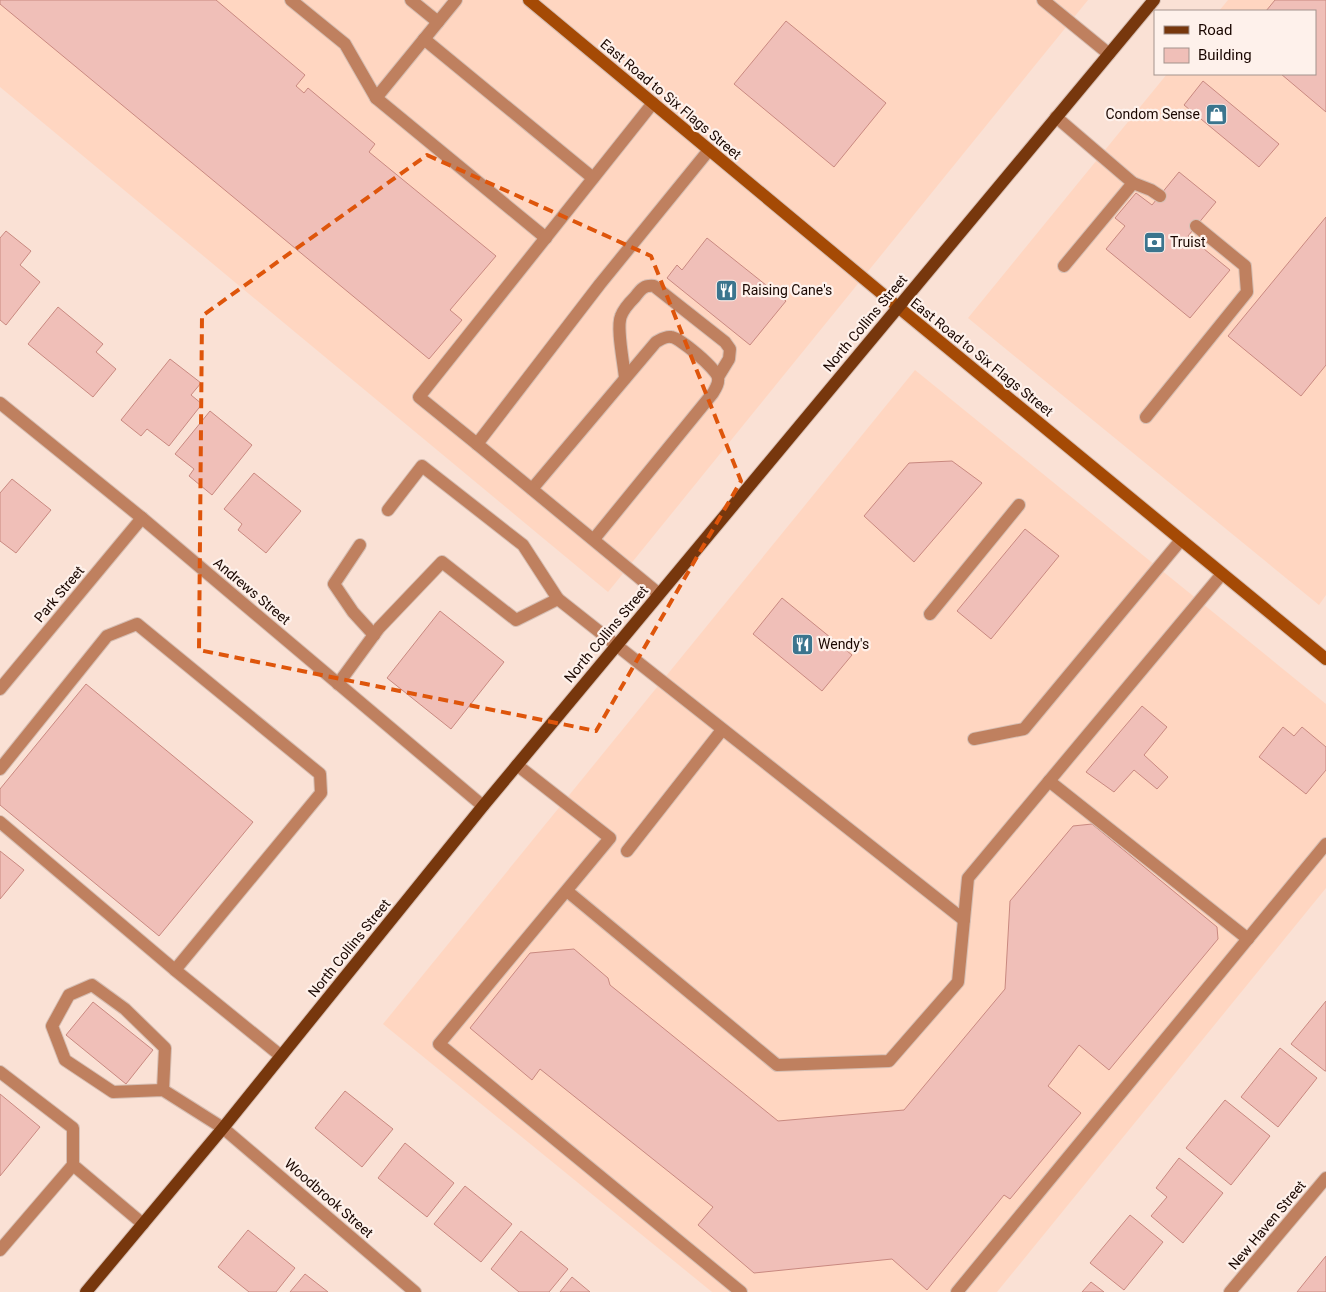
<svg xmlns="http://www.w3.org/2000/svg" width="1326" height="1292" font-family="Roboto,sans-serif">
  <style>
    .built { fill: #ffd6c1 }
    .building { fill: #f0bfb8; stroke: #c98980 }
    .lines { fill: none; stroke-linecap: round; stroke-linejoin: round }
    .lane-casing { stroke: #d6beb3; stroke-width: 14 }
    .street-casing { stroke: #d6beb3; stroke-width: 14 }
    .secondary-casing { stroke: #d6beb3; stroke-width: 14 }
    .primary-casing { stroke: #d6beb3; stroke-width: 14 }
    .lane { stroke: #bf805f; stroke-width: 12 }
    .street { stroke: #bf805f; stroke-width: 12 }
    .secondary { stroke: #a54a05; stroke-width: 12 }
    .primary { stroke: #77370d; stroke-width: 12 }
    .marked { fill: none; stroke: #de550b; stroke-width: 4; stroke-dasharray: 10 6; stroke-linejoin: round }
    .labels { text-anchor: middle; dominant-baseline: central; stroke-width: 4.5; stroke-linejoin: round; paint-order: stroke }
    .street-label { font-size: 14px; fill: #1a0701; stroke: #fef1eb }
    .poi-label { font-size: 14px; fill: #1a0701; stroke: #fef1eb; text-anchor: start }
  </style>
  <rect width="100%" height="100%" fill="#fae1d5"/>
  <g class="built">
    <path d="M0,0H1088L608,592L0,87Z"/>
    <path d="M1228,0H1326V595L1319,605L968,318L1167,74H1315V11H1219Z"/>
    <path d="M915,370L1326,704V888L997,1292H712L383,1024Z"/>
  </g>
  <g class="building">
    <path d="M0,0H216L305,75L296,86L304,93L308,88L375,144L369,152L496,256L450,310L462,320L429,359L0,4Z"/>
    <path d="M1275,0H1326V112L1281,74H1315V11H1266Z"/>
    <path d="M786,21L886,103L834,167L734,84Z"/>
    <path d="M1203,81L1279,144L1259,167L1184,105Z"/>
    <path d="M1179,172L1216,202L1188,236L1230,270L1190,318L1106,249L1125,226L1115,218L1136,193L1152,205Z"/>
    <path d="M1326,217V365L1301,396L1228,336Z"/>
    <path d="M6,231L31,251L20,265L40,282L6,325L0,320V238Z"/>
    <path d="M707,238L786,301L750,345L667,278L677,265L682,270Z"/>
    <path d="M58,307L103,344L96,352L116,369L93,397L28,344Z"/>
    <path d="M170,359L201,383L191,395L202,404L169,446L147,429L141,436L121,420Z"/>
    <path d="M210,411L252,445L212,495L189,476L194,469L175,454Z"/>
    <path d="M952,461L982,483L914,562L864,516L909,463Z"/>
    <path d="M254,473L301,511L266,553L238,530L242,524L224,509Z"/>
    <path d="M12,479L51,510L16,553L0,541V493Z"/>
    <path d="M1025,529L1059,556L991,639L957,611Z"/>
    <path d="M782,598L852,655L822,691L753,634Z"/>
    <path d="M440,611L504,662L451,729L387,678Z"/>
    <path d="M86,684L253,822L159,936L0,805V789Z"/>
    <path d="M1142,706L1167,727L1144,755L1168,777L1157,789L1134,770L1114,792L1086,772Z"/>
    <path d="M1283,727L1294,736L1302,727L1326,747V770L1306,794L1259,757Z"/>
    <path d="M1092,824L1217,927L1218,939L1109,1070L1079,1045L1048,1086L1081,1113L1010,1199L1004,1195L927,1290L892,1259L754,1273L698,1225L713,1207L540,1069L532,1080L470,1028L530,953L574,949L608,978L610,985L778,1121L904,1110L1005,989L1010,901L1073,826Z"/>
    <path d="M0,851L24,870L0,899Z"/>
    <path d="M1326,1001V1071H1325L1291,1044Z"/>
    <path d="M93,1002L153,1050L126,1084L66,1035Z"/>
    <path d="M1280,1048L1317,1078L1278,1127L1241,1097Z"/>
    <path d="M345,1091L393,1129L362,1167L315,1128Z"/>
    <path d="M0,1094L40,1127L0,1176Z"/>
    <path d="M1225,1100L1270,1136L1231,1185L1186,1148Z"/>
    <path d="M405,1143L454,1183L427,1217L378,1178Z"/>
    <path d="M1179,1158L1223,1193L1183,1243L1151,1216L1167,1197L1156,1188Z"/>
    <path d="M465,1186L512,1224L481,1262L434,1224Z"/>
    <path d="M1130,1215L1163,1242L1124,1290L1090,1263Z"/>
    <path d="M248,1230L295,1268L276,1292H249L218,1267Z"/>
    <path d="M521,1231L568,1269L549,1292H519L491,1269Z"/>
    <path d="M1326,1256V1292H1297Z"/>
    <path d="M305,1274L328,1292H290Z"/>
    <path d="M572,1277L590,1292H560Z"/>
    <path d="M1091,1282L1104,1292H1082Z"/>
  </g>
  <g class="lines">
    <defs>
      <g id="lane">
        <path d="M291,0L345,44L376,98L546,238"/>
        <path d="M411,0L438,22"/>
        <path d="M1043,0L1109,54"/>
        <path d="M424,39L593,178"/>
        <path d="M376,98L456,0"/>
        <path d="M1056,117L1133,183L1064,266"/>
        <path d="M1133,183L1151,190L1160,196"/>
        <path d="M625,378C624,364 616,328 621,316C624,308 630,302 635,297C641,289 644,285 654,286L725,342L730,349L729,359L718,377"/>
        <path d="M1146,417L1247,292L1245,266L1196,226"/>
        <path d="M477,444L419,397L653,103"/>
        <path d="M532,489L656,342C660,340 665,336 671,337C679,337 717,369 718,378C719,383 716,388 713,393L594,539"/>
        <path d="M388,510L422,466L523,545L558,599"/>
        <path d="M360,545L334,584L353,612L374,635"/>
        <path d="M659,594L477,444L600,284L709,150"/>
        <path d="M930,614L1019,505"/>
        <path d="M338,684L379,628L442,562L516,620L558,599L964,920"/>
        <path d="M974,739L1024,729L1181,540"/>
        <path d="M517,765L610,838L439,1044L741,1292"/>
        <path d="M0,769L107,636L137,624L320,774L321,793L175,970L281,1056"/>
        <path d="M1049,781L1248,939"/>
        <path d="M0,822L175,970"/>
        <path d="M627,851L722,730"/>
        <path d="M567,891L777,1065L889,1061L958,982L968,878L1222,574"/>
        <path d="M0,1072L73,1128V1165"/>
        <path d="M163,1090L165,1048L125,1009L92,985L69,995L52,1026L65,1060L113,1092L163,1090L223,1128"/>
        <path d="M0,1250L73,1165L143,1224"/>
        <path d="M957,1292L1326,844"/>
      </g>
      <g id="street">
        <path d="M0,403L142,518L483,806"/>
        <path d="M0,689L142,518"/>
        <path d="M223,1128L415,1292"/>
        <path d="M1230,1292L1326,1178"/>
      </g>
      <path id="secondary" d="M529,0L898,307L1326,659"/>
      <path id="primary" d="M86,1292L223,1128L483,806L1154,0"/>
    </defs>
    <use href="#lane" class="lane-casing"/>
    <use href="#street" class="street-casing"/>
    <use href="#secondary" class="secondary-casing"/>
    <use href="#primary" class="primary-casing"/>
    <use href="#lane" class="lane"/>
    <use href="#street" class="street"/>
    <use href="#secondary" class="secondary"/>
    <use href="#primary" class="primary"/>
  </g>
  <path class="marked" d="M427,155L651,256L741,481L596,731L199,650L202,316Z"/>
  <defs>
    <symbol id="shop-square" viewBox="-11 -11 22 22"><rect x="-9" y="-9" width="18" height="18" rx="4" fill="#3b758e" stroke="#fef1eb"/><path d="M-5-2.5h2.3a2.7 3.5 0 0 1 5.4 0H5L5.5 6h-11ZM-1.5-2.5h3a1.5 2.3 0 0 0-3 0Z" fill="#fff"/></symbol>
    <symbol id="bank-square" viewBox="-11 -11 22 22"><rect x="-9" y="-9" width="18" height="18" rx="4" fill="#3b758e" stroke="#fef1eb"/><path d="M-6-4H6V4H-6ZM0-2.3a2.3 2.3 0 1 0 0 4.6a2.3 2.3 0 1 0 0-4.6Z" fill="#fff"/></symbol>
    <symbol id="restaurant-square" viewBox="-11 -11 22 22"><rect x="-9" y="-9" width="18" height="18" rx="4" fill="#3b758e" stroke="#fef1eb"/><path d="M-5-6h1v4h1v-4h1v4h1v-4h1v5L-1.5 .5V6h-2V.5L-5-1ZM5-6V6H3V1.5H1.5Q1.5-4 5-6Z" fill="#fff"/></symbol>
  </defs>
  <g fill-rule="evenodd">
    <use href="#shop-square" x="1204" y="102" width="25" height="25"/>
    <use href="#bank-square" x="1142" y="230" width="25" height="25"/>
    <use href="#restaurant-square" x="714" y="278" width="25" height="25"/>
    <use href="#restaurant-square" x="790" y="632" width="25" height="25"/>
  </g>
  <g class="labels">
    <g class="street-label">
      <text transform="translate(671 99) rotate(40)">East Road to Six Flags Street</text>
      <text transform="translate(865 323) rotate(-50)">North Collins Street</text>
      <text transform="translate(982 357) rotate(39)">East Road to Six Flags Street</text>
      <text transform="translate(252 591) rotate(40)">Andrews Street</text>
      <text transform="translate(59 594) rotate(-50)">Park Street</text>
      <text transform="translate(606 634) rotate(-50)">North Collins Street</text>
      <text transform="translate(349 948) rotate(-51)">North Collins Street</text>
      <text transform="translate(329 1198) rotate(41)">Woodbrook Street</text>
      <text transform="translate(1267 1225) rotate(-50)">New Haven Street</text>
    </g>
    <g class="poi-label">
      <text x="1200" y="114" text-anchor="end">Condom Sense</text>
      <text x="1170" y="242">Truist</text>
      <text x="742" y="290">Raising Cane's</text>
      <text x="818" y="644">Wendy's</text>
    </g>
  </g>
  <rect x="1154" y="10" width="162" height="65" fill="#fef1eb" stroke="#a3938d"/>
  <rect x="1164" y="26" width="25" height="8" fill="#77370d" stroke="#a3938d"/>
  <text x="1198" y="35" font-size="15" fill="#1a0701">Road</text>
  <rect x="1164" y="48" width="25" height="15" fill="#f0bfb8" stroke="#a3938d"/>
  <text x="1198" y="60" font-size="15" fill="#1a0701">Building</text>
</svg>
